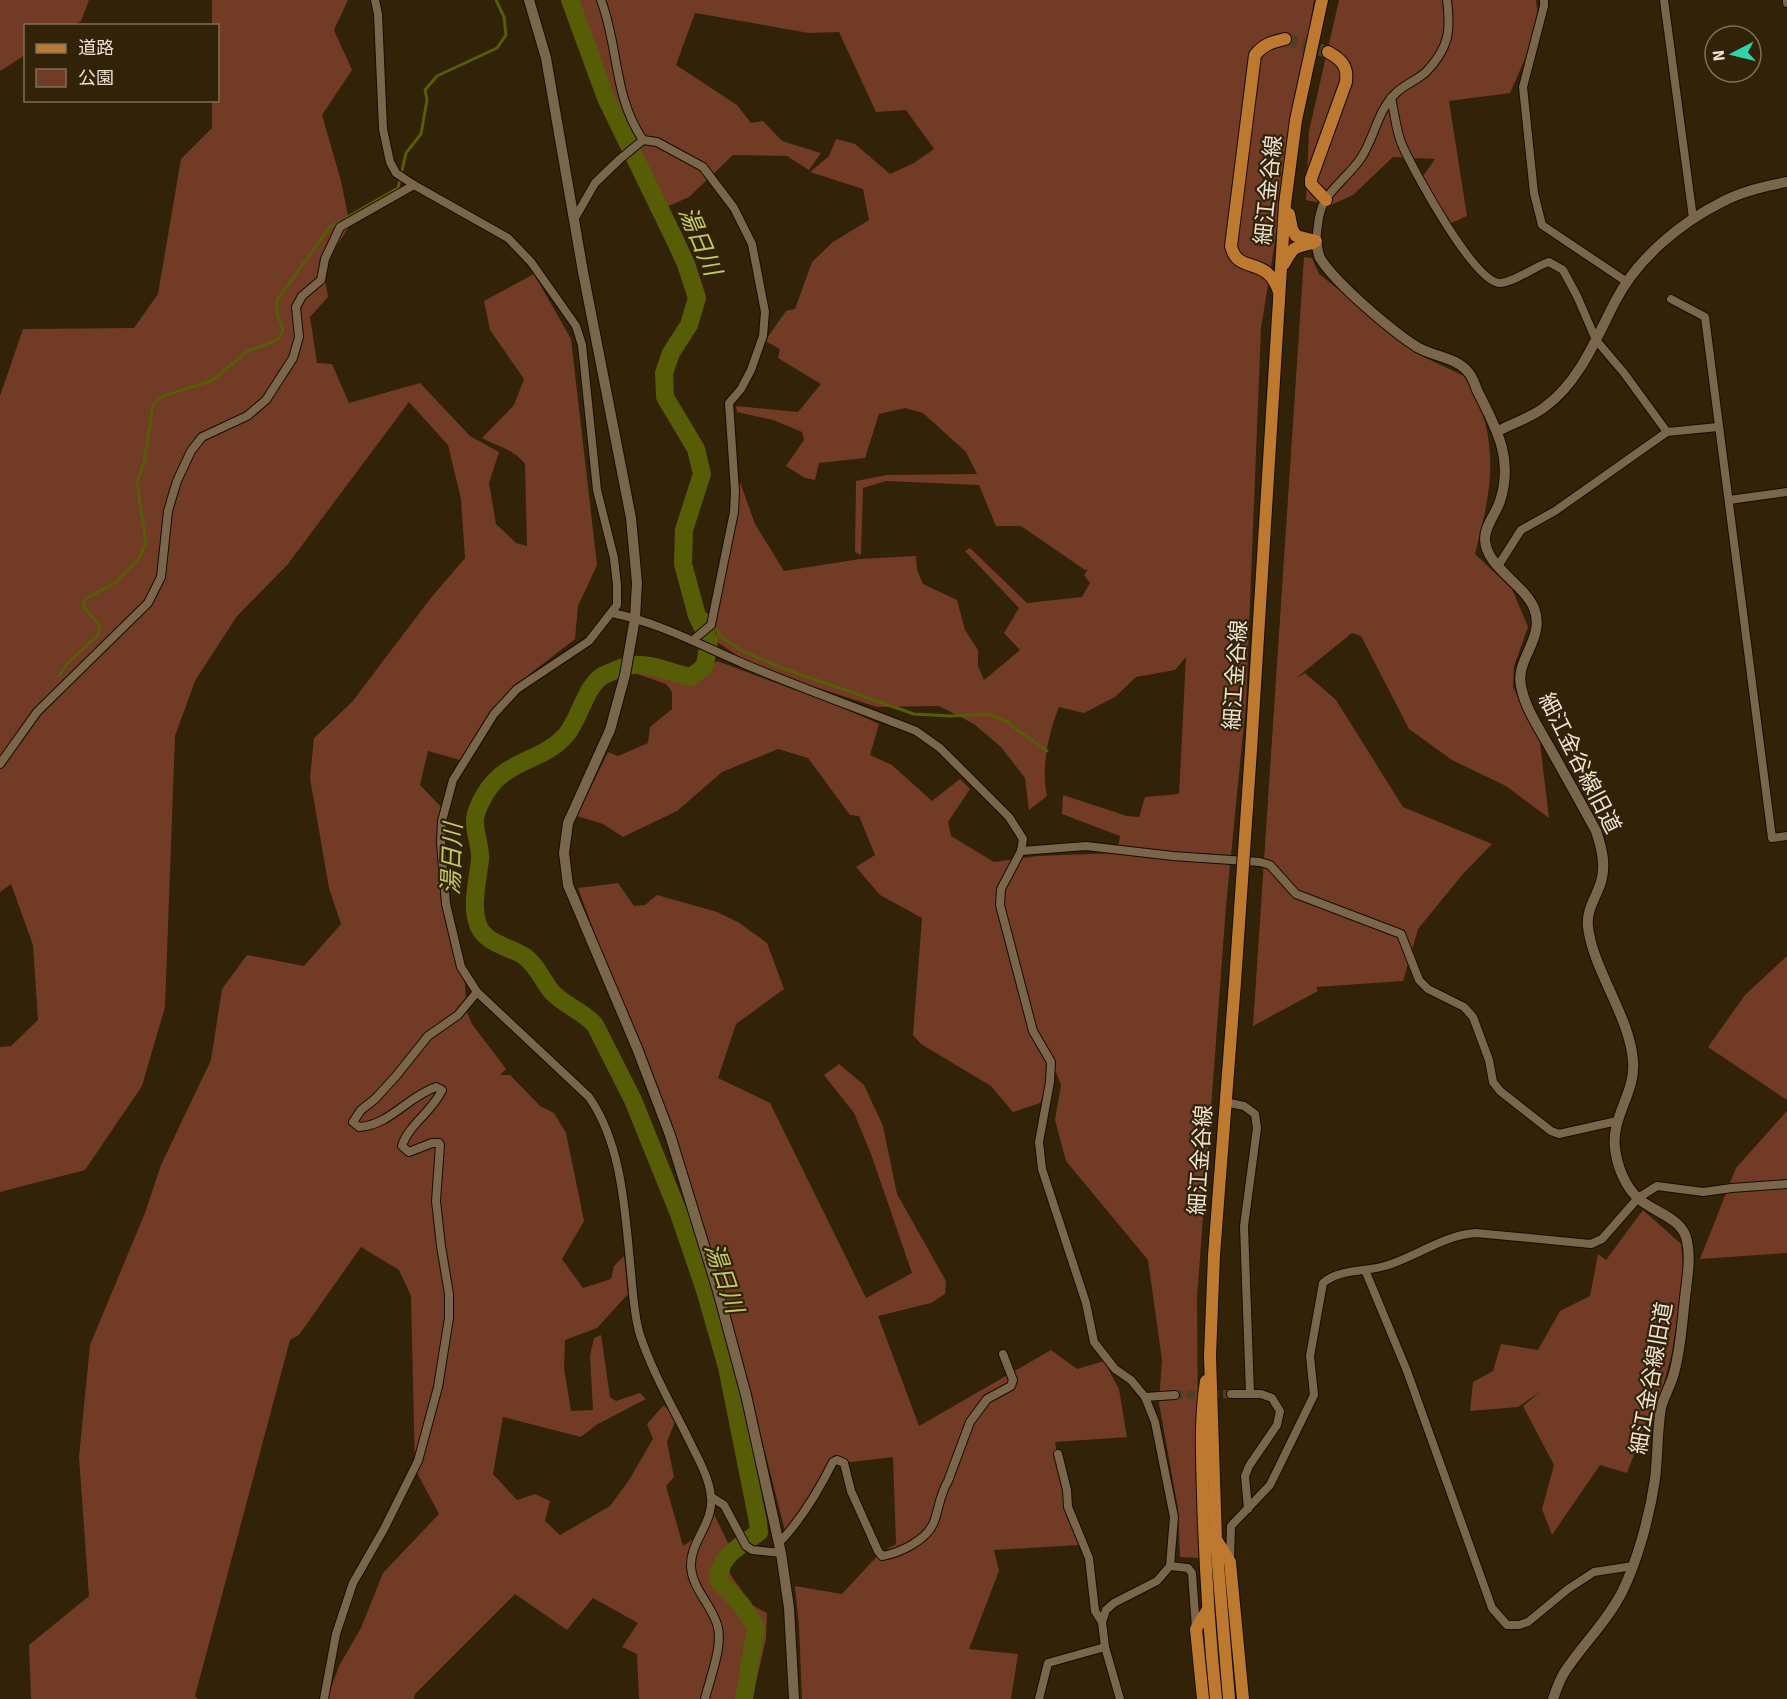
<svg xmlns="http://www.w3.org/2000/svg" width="1787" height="1699" font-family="Signika,'Noto Sans JP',sans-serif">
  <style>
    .green { fill: #723b26 }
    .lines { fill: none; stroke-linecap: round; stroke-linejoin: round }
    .stream { stroke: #565d06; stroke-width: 3 }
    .river { stroke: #565d06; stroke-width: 18 }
    .minor-tunnel { stroke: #4e3f26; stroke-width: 8; stroke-dasharray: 8 4; stroke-linecap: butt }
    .primary-tunnel { stroke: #4e3f26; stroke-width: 12; stroke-dasharray: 12 6; stroke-linecap: butt }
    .minor-casing { stroke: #170c00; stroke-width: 10 }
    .tertiary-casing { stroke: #170c00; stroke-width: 12 }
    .primary-casing { stroke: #170c00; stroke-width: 14 }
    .minor { stroke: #79664b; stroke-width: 8 }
    .tertiary { stroke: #79664b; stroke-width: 10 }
    .primary { stroke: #bc792f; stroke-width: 12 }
    .primary-bridge-casing { stroke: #170c00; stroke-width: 14; stroke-linecap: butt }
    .primary-bridge { stroke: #bc792f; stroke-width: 12 }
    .labels { text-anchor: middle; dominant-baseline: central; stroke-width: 4.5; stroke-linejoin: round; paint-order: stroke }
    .street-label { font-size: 22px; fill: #ede2d3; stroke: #322207 }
    .water-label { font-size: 24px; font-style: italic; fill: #bfcb62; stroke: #322207 }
  </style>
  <rect width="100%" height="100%" fill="#322207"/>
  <g class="green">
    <path d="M0,0H89L81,21L74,25L26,26L25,55L0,71Z"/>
    <path d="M212,0H348L334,30L352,70L322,115L341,181L350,225L323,268L328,297L310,317L317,363L332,364L349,403L420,383L470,436L499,452L489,483L496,524L516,543L527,546L525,464C514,449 498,447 482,438L514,405L524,379L490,330L484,301L534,274L571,339L597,565L578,606L575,639L531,673L486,718L460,760L428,751L420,785L442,808V895L464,974L467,1012L472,1024L506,1069L500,1075H510L540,1106L554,1113L566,1133L584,1221L562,1259L583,1288L611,1279L614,1266L624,1256L628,1294L597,1328L565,1340L564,1368L571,1411L593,1410L590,1356L594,1338L601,1335L610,1397L616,1401L640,1393L646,1399L596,1425L581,1437L503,1417L493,1474L517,1500L535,1494L550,1501L545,1521L560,1535L610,1506L629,1480L653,1439L647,1424L664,1405L676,1419L667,1442L674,1477L666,1486L683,1546L708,1529L713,1512L728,1543L730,1574L752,1605L767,1613L766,1639L752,1699H639L637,1654L622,1647L638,1623L593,1598L567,1630L515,1594L415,1694L414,1699H327L339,1666L361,1628L383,1573L439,1514L415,1469L411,1296L399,1270L361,1247L299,1335L290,1340L195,1696L198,1699H31L29,1645L89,1596L79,1457L90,1345L145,1213L161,1165L211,1060L222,989L247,955L304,966L341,924L329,888L310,778L314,738L352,702L430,599L465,558L461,499L448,445L409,402L288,564L237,616L195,681L175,736L165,1007L142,1086L85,1170L0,1192V1047L11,1046L38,1020L33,945L11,884L0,892V396L23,329L134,328L158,294L181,159L212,128V101L218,100V26L212,25Z"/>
    <path d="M567,0H1314L1261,328L1246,703L1226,906L1197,1298L1199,1558L1180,1557L1178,1509L1159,1403L1162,1360L1148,1260L1066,1161L1055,1120L1061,1085L1056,1072L1040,1103L1013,1112L991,1086L921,1044L913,1035L922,918L880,895L856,867L875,855L859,816L850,815L808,758L778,749L722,772L677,811L623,837L603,824L577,816L608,752L618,756L648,743L650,727L672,709V692L666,684L637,674L646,671L694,679L717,661L844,708L879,724L870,755L892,765L932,801L960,779L970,789L948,822L951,836L994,862L1037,856L1117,853L1120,836L1062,814L1063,795L1127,816L1139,817L1145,797L1179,794L1186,657L1175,670L1136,677L1115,697L1084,713L1059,707C1048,735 1041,767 1047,796L1029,810L1025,778L1001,747L974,724L939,706L877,707L756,668L717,642L715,609L740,482L755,524L784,571L860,559L916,556L917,570L923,584L957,600L965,630L978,650V666L984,680L1020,650L1004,633L1019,608L965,551L970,548L1027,603L1082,597L1090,583L1084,575L1088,569L1085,570L1021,526H996L979,485L886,481L863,488L861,555L855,552L856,481L887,475L977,474L966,452L923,413L905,408L879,414L865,458L819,463L815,480L805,478L786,466L804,440L802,432L773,420L737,412L736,406L798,412L821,384L778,358L780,349L765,341L786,311L795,309L812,262L833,242L869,220L863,189L810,172L829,156L836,139L855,144L890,174L914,163L934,149L906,110L876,112L839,32L809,33L695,13L676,65L737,105L751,123L763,121L782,141L821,153L809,170L787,156L733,155L689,197L664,208Z"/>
    <path d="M1339,0H1536L1539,27L1510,93L1449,101L1467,216L1447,225L1423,176L1435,159L1393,157L1353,195L1331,205L1306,200L1309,131Z"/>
    <path d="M1304,257L1312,258L1319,274L1424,357L1466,377C1471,389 1479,402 1483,415C1498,466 1487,506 1475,554L1512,589L1528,627L1514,666L1513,687L1540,743L1549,818L1506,786L1452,760L1409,729L1361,636L1352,633L1295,679L1305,673L1336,700L1403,807L1492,844L1462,875L1418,929L1403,981L1316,987L1318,991L1253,1026Z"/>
    <path d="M618,883L634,906L645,905L657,895L717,912L738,922L767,943L784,989L736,1024L718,1078L770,1103L866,1298L912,1273L871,1154L854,1113L824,1075L839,1064L864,1085L883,1126L897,1194L946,1281L945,1294L931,1303L878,1316L919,1426L1051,1350L1077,1369L1104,1361L1119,1389L1127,1437L1055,1442L1067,1517L1079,1545L994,1550L999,1571L969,1649L1018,1654L1011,1699H802L799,1626L795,1586L842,1594L880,1553L896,1544L893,1457L835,1464L808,1503L785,1531L731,1318L705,1230L638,1035L613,983L578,888Z"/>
    <path d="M1787,956V1100L1708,1047L1745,995Z"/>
    <path d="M1787,1111V1253L1700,1259L1736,1168Z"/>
    <path d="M1643,1210L1681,1244L1684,1276L1672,1352L1655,1418L1648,1417L1627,1473L1600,1465L1552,1535L1542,1509L1554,1465L1523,1406L1541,1391L1518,1407L1470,1411L1473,1382L1493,1371L1501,1344L1538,1350L1560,1311L1590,1296L1598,1254L1606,1260Z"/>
  </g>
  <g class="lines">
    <g class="stream">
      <path d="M697,616L706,614L710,620"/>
      <path d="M713,625L720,636L742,651L782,668L914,714L951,716L989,714L1008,722L1020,732L1047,751"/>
      <path d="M59,676L66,665L98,635L100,626L83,606L85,599L116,582L137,561L146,544L137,483L144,462L153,405L163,396L211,381L248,351L277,340L283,331L277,313V300L330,227L398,188L406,153L421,134L427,100L425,90L437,76L497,48L506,35L504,17L496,0"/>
    </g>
    <path class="river" d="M570,0L606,98L674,238L686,264L697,298L689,325L671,353L664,373L665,397L696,449L702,474L684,530L683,564L697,616L709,640L705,666L691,677C673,674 652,663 634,665C625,665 611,672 604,675C585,685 579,722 565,736C542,762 507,758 485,794C481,801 476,811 475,819C474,833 481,846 480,859C478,881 470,906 479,927C487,944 510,947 524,956C537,965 542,980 552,992C565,1006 583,1011 595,1025L633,1100L679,1214L705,1290L727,1367L758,1522L759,1532C740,1547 720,1554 718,1580L741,1604L756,1627L744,1699"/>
    <path class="minor-tunnel" d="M1175,1395L1231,1394"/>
    <path class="primary-tunnel" d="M1285,39L1328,52"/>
    <defs>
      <g id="minor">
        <path d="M375,0L378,14L383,129L390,162L396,173L414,185L508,238L531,262L576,326L582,345L597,490L614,558L617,585V605L589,641L517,689L494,714L453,780L442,821L441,843L446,904L461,967L477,992L589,1097C623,1146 625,1214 631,1272C633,1293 634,1316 640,1335C652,1371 671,1404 688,1438C697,1457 709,1476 711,1497C714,1522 690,1542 691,1566C692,1588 710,1603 717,1624C724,1644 710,1678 705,1699"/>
        <path d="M601,0C619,47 613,96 643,140"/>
        <path d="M1544,0V6L1523,87L1534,193L1542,225L1627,282"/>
        <path d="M1664,0L1693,218"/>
        <path d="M1787,0V3"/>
        <path d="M1391,98C1395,114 1396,133 1403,147C1415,173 1473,280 1499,283C1512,284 1535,266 1549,262L1563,270L1577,296L1596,340L1624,373L1667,432"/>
        <path d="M575,218L595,183L620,159L643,140L657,142L703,167L734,208L752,244L765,312L763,336L751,370L741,389L729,403L735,491L734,512L711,625L693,640"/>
        <path d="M1316,241C1318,227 1318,213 1325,200C1335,185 1351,173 1361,158C1375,137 1377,111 1396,93C1404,85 1417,80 1426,72C1449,48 1451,31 1447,0"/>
        <path d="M1671,299L1705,317L1772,838L1787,836"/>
        <path d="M1729,500L1787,492"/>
        <path d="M1498,566L1521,530L1555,511L1667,432L1718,427"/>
        <path d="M612,613C661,623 704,647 749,666C804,689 860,709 916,731L940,748L1009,817L1023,839L1021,851L1001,889L1000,905L1033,1031L1051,1062L1050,1082L1039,1142L1042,1169L1086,1303L1094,1342L1115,1369L1131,1380L1145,1397L1155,1422L1174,1517L1170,1566L1157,1581L1114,1603L1106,1610L1102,1622L1105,1647L1120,1699"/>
        <path d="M0,764L37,712L148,603L161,577L168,511L177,481L191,451L202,437L247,416L266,400L293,358L299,337L296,307L302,296L321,280L325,259L340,227L414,185"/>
        <path d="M1021,851L1086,846L1173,856L1260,862L1270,865L1296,894L1401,934L1419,980L1428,989L1464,1007L1473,1017L1489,1060L1493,1082L1500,1091L1551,1131L1559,1134L1617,1121"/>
        <path d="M1225,1102L1244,1106L1255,1114L1257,1128L1244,1226L1250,1393"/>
        <path d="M1365,1270L1407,1371L1492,1608L1507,1625H1519L1528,1622L1568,1589L1594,1572L1633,1566"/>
        <path d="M1231,1394H1261L1272,1398L1280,1411L1277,1425L1249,1466L1245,1476L1248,1509"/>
        <path d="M1145,1397L1175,1395"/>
        <path d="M1058,1454L1067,1490L1068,1507L1089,1558L1095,1611L1102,1622"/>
        <path d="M711,1497L724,1505L746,1546L752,1550L781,1553"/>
        <path d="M779,1543C802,1519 818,1492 833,1462L837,1460L844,1463L851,1491L878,1551L882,1556C900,1553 927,1540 934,1522C939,1508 940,1494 948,1481L970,1422L987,1399L1011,1386L1013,1380L1003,1354"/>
        <path d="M1230,1561L1231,1526L1270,1485L1314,1395L1310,1356L1323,1283C1339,1269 1364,1272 1385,1266C1416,1257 1443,1235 1476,1233L1591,1244L1602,1239L1638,1198L1657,1186L1703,1192L1732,1188L1787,1184"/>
        <path d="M1170,1566L1188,1568L1192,1573L1196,1629"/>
        <path d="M324,1699L336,1634L353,1583L384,1529L418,1461L438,1387L449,1318V1294L441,1246L436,1201L440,1145L439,1143H432L409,1152L402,1146C408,1125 433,1111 442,1090L436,1087C407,1097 390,1125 359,1127L353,1122L361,1110L375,1099L396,1076L428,1036L458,1015L477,992"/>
        <path d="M1039,1699L1048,1663L1105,1647"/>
      </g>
      <g id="tertiary">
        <path d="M529,0L546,58L583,272L631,518L637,583L635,618L625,675L610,730L568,823L564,853L568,885L637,1048L670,1135L718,1291L746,1395L781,1553L789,1608L794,1699"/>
        <path d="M1316,241C1317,246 1318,254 1320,258C1335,283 1392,331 1417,347C1434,357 1457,357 1469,373C1473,378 1475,385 1477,390C1496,428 1514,458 1500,501C1496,514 1485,525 1485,539C1485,566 1524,584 1534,608C1546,638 1515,659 1521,686C1525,708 1539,728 1550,748C1565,775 1581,803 1596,831C1602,848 1606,865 1601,882C1596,898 1586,910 1588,927C1593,970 1630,1017 1633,1061C1636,1092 1611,1117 1615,1148C1617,1166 1625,1187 1639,1199C1655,1213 1683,1218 1687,1241C1691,1259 1687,1279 1685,1298C1682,1323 1681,1348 1674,1373C1671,1385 1664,1396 1661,1408C1657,1431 1658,1455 1655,1479C1650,1514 1638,1560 1622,1592C1607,1622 1582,1645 1564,1673C1559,1681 1556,1691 1553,1699"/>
        <path d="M1498,431C1513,423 1533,417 1546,406C1580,381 1597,336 1616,300C1638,258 1680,223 1722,202C1742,191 1765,186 1787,182"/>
      </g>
      <g id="primary">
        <path d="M1326,200L1311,184V179L1346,82C1348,66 1342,60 1328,52"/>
        <path d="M1289,214L1292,229L1296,236L1316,241"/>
        <path d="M1284,264C1293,247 1294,247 1313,243"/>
        <path d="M1279,292C1267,254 1238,276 1231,246L1255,55C1264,44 1272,42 1285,39"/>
        <path d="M1251,750L1285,204L1296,120L1322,0"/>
        <path d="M1206,1381C1200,1419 1202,1457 1203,1496C1205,1564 1209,1631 1216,1699"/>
        <path d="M1217,1541L1230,1562L1243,1699"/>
        <path d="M1203,1699L1196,1629L1208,1609"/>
        <path d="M1229,1699L1216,1540L1210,1356L1214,1255L1235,982"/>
      </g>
    </defs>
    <use href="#minor" class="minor-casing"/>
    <use href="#tertiary" class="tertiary-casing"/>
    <use href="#primary" class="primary-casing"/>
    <use href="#minor" class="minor"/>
    <use href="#tertiary" class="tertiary"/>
    <use href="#primary" class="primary"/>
    <defs>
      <path id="primary-bridge" d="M1235,982L1251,750"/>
    </defs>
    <use href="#primary-bridge" class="primary-bridge-casing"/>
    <use href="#primary-bridge" class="primary-bridge"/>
  </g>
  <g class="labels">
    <g class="street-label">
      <text transform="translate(1268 190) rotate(-84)">細江金谷線</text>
      <text transform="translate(1235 675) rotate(-86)">細江金谷線</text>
      <text transform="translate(1580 763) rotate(63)">細江金谷線旧道</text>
      <text transform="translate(1200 1160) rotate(-86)">細江金谷線</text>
      <text transform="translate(1651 1378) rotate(-80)">細江金谷線旧道</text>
    </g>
    <g class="water-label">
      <text transform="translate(700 241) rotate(67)">湯日川</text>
      <text transform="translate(452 859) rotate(-88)">湯日川</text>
      <text transform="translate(724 1278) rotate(71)">湯日川</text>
    </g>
  </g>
  <rect x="24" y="24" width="195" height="78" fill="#322207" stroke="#7d6f59" stroke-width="1.5"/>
  <rect x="36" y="44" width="30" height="9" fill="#bc792f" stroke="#7d6f59" stroke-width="1.5"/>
  <text x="78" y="54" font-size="18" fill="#ede2d3">道路</text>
  <rect x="36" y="69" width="30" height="18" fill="#723b26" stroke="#7d6f59" stroke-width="1.5"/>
  <text x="78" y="84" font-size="18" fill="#ede2d3">公園</text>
  <g transform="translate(1733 54) rotate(263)"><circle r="28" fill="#322207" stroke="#7d6f59" stroke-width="1.5"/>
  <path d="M0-4.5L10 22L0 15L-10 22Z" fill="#30d4a9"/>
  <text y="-9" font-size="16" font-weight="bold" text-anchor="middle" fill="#ede2d3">N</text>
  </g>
</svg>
